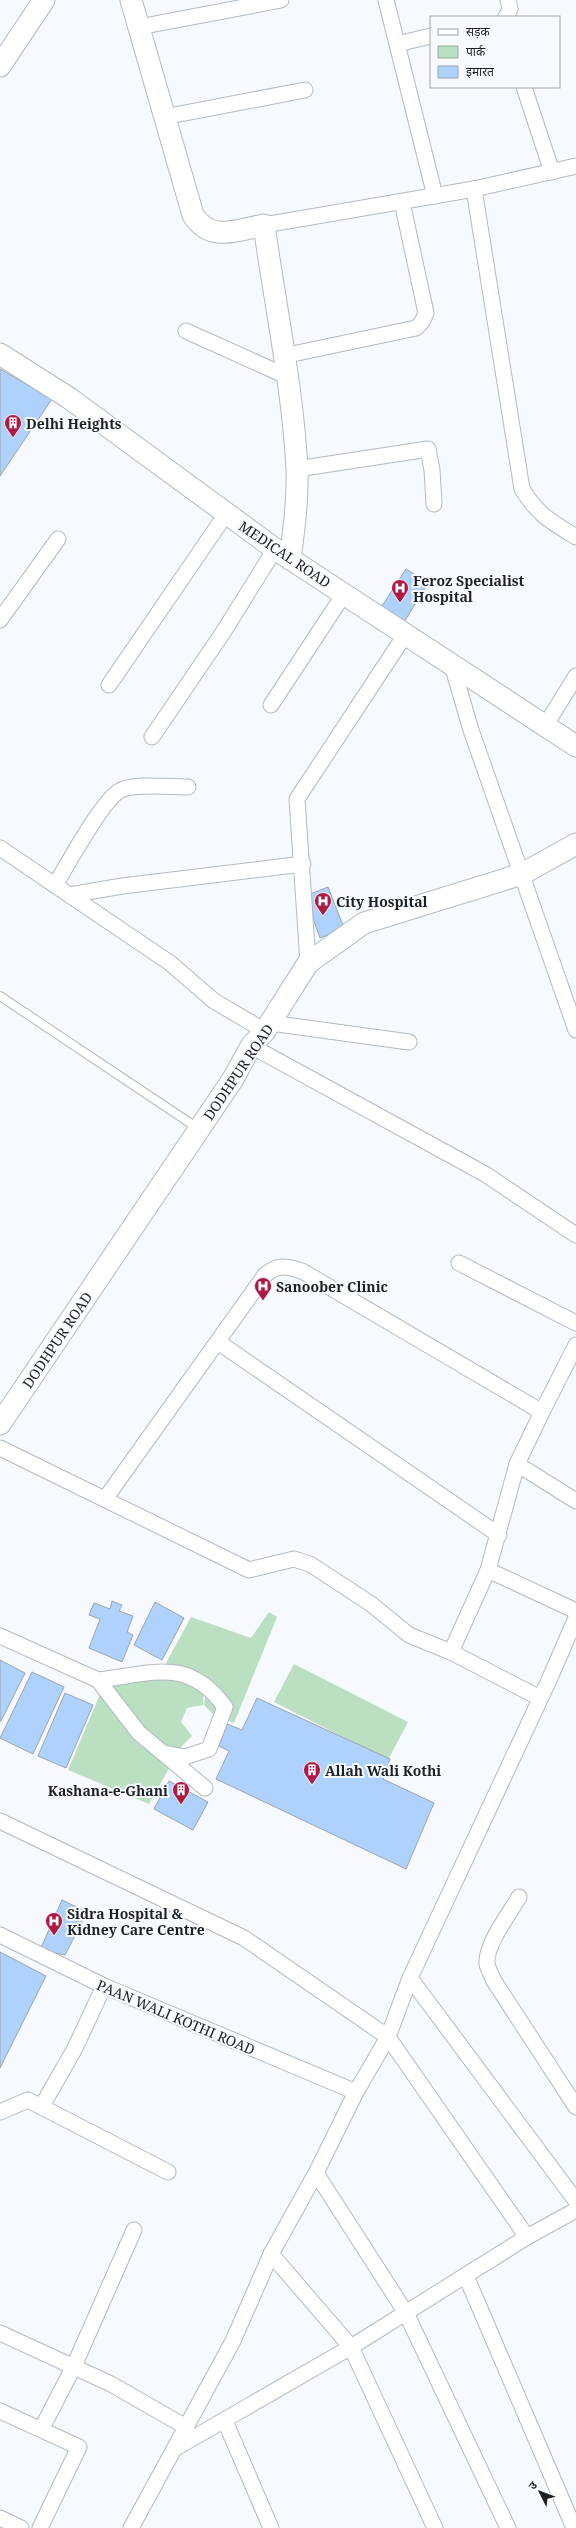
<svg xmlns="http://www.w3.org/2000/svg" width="576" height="2528" font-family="'Noto Serif','Noto Sans Devanagari',serif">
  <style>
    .green { fill: #bbdfc1 }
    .building { fill: #afd2fd; stroke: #9ca4ad }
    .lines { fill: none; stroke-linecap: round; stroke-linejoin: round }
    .lane-casing { stroke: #b2bac3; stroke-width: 10 }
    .street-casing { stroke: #b2bac3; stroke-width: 17 }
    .secondary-casing { stroke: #b2bac3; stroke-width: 23 }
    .lane { stroke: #fff; stroke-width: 8 }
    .street { stroke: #fff; stroke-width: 15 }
    .secondary { stroke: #fff; stroke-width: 21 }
    .labels { text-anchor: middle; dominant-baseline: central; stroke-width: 4; stroke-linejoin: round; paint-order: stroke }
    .poi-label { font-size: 14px; font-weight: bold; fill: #1e2124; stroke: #f6fafe; text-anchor: start }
    .street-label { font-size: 14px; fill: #1e2124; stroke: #f6fafe }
  </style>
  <rect width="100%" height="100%" fill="#f6fafe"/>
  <g class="green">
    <path d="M269,1612L277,1617L234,1723L213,1714L204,1705L206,1691L166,1663L191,1617L251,1638Z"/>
    <path d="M294,1664L408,1722L388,1760L274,1702Z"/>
    <path d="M165,1674L204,1690L203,1705L187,1708L181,1722L192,1736L179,1749L162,1746L145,1731L109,1683Z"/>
    <path d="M101,1692L171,1765L149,1804L68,1770Z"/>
  </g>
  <g class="building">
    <path d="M0,369L52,399L0,476Z"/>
    <path d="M406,569L428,583L401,627L378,612Z"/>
    <path d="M328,887L344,928L320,938L305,896Z"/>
    <path d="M112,1601L122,1605L119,1611L133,1616L127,1632L133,1635L122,1662L89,1648L100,1619L89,1615L94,1603L110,1609Z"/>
    <path d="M155,1602L184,1618L162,1660L134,1645Z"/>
    <path d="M0,1660L25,1673L1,1721H0Z"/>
    <path d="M32,1672L64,1687L33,1754L0,1738Z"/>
    <path d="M65,1693L93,1705L66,1768L38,1756Z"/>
    <path d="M257,1698L390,1759L383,1779L434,1803L406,1869L216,1779L229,1751L219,1746L227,1724L242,1730Z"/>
    <path d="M169,1781L208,1802L193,1830L154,1809Z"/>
    <path d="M62,1900L87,1912L65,1955L40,1950Z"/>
    <path d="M0,1952L46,1976L0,2068Z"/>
  </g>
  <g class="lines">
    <defs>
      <path id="lane" d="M0,996L199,1129"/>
      <g id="street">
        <path d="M386,0L435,196"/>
        <path d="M506,17L510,9L508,0"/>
        <path d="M139,27L281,0"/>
        <path d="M397,44L431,36"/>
        <path d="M524,87L552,172"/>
        <path d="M164,117L305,90"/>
        <path d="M474,189L522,489C538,515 550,521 576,537"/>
        <path d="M264,225L474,189L576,166"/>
        <path d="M186,331L286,376"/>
        <path d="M283,356L416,328L422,322L426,313L402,202"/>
        <path d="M297,469L428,449L432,470L434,504"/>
        <path d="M0,620L58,539"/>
        <path d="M452,665L471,730L576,1030"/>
        <path d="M109,685L226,514"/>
        <path d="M271,705L344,594"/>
        <path d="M545,726L576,676"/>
        <path d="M152,737L224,631L275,549"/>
        <path d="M0,848L170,963L214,1001L265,1031"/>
        <path d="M55,885C67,866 103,798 121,790C136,783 171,787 188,787"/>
        <path d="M70,895L122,886L303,864"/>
        <path d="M308,963L297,799L405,635"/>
        <path d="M271,1023L409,1042"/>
        <path d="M251,1046L485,1174L576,1235"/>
        <path d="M459,1263L576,1323"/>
        <path d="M218,1342L499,1535"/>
        <path d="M542,1412L576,1345"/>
        <path d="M0,1448L249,1570L294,1559L310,1564L371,1604L409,1635L451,1652L540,1698"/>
        <path d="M517,1464L576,1501"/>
        <path d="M105,1499L265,1275C278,1264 286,1266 302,1271L542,1412L517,1464L488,1570L451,1652"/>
        <path d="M488,1570L576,1611"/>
        <path d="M0,1636L98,1680L139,1733L205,1788"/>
        <path d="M98,1680C152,1674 188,1656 225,1707L209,1749L185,1757L164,1753"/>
        <path d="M0,1821L244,1938L388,2037L527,2237"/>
        <path d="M519,1897C510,1913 485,1945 487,1964C488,1969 492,1976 494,1981L576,2107"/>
        <path d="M0,1935L104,1986L356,2092"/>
        <path d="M410,1978L576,2201"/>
        <path d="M42,2106L75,2048L104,1986"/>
        <path d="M0,2112L28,2100L168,2172"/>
        <path d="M316,2173L406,2313L508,2528"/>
        <path d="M271,2254L351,2347L435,2528"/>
        <path d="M466,2276L574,2528"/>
        <path d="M0,2333L111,2384L186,2427"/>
        <path d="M0,2411L79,2447L40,2528"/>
        <path d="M225,2421L271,2528"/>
        <path d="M42,2428L74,2366L134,2230"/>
        <path d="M174,2449L351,2347L527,2237L576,2210"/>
        <path d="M0,2518L21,2528"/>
        <path d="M131,2528L233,2341L271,2254L316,2173L356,2092L388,2037L410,1978L549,1680L576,1618"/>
      </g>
      <g id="secondary">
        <path d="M131,0L193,215C211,243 236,230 264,225C275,304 293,390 297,469C298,499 294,529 290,559"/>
        <path d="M0,66L44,0"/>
        <path d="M0,354L69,398L275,549L576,746"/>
        <path d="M0,1424L233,1079L251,1046L265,1031L308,963L364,923L522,874L576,844"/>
      </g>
    </defs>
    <use href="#lane" class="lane-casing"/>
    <use href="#street" class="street-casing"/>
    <use href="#secondary" class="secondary-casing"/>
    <use href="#lane" class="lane"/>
    <use href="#street" class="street"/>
    <use href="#secondary" class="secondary"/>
  </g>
  <defs>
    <symbol id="building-pin" viewBox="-11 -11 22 30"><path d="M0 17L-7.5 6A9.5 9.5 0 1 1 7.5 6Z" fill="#ae1a44" stroke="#f6fafe"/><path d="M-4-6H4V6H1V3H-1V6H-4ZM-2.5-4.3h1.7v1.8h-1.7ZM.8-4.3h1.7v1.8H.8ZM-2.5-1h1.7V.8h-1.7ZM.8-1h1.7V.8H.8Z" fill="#fff"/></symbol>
    <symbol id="hospital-pin" viewBox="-11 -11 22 30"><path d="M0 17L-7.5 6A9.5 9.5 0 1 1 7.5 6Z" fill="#ae1a44" stroke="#f6fafe"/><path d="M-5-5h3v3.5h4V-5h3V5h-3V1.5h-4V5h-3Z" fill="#fff"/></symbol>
  </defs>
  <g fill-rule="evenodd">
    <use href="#building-pin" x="3" y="413" width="20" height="27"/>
    <use href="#hospital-pin" x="390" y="578" width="20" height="27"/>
    <use href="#hospital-pin" x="313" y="891" width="20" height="27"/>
    <use href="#hospital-pin" x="253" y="1276" width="20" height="27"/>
    <use href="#building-pin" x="302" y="1760" width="20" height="27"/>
    <use href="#building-pin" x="171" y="1780" width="20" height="27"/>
    <use href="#hospital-pin" x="44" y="1911" width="20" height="27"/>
  </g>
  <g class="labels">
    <g class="poi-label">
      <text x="26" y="423">Delhi Heights</text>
      <text x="413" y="580">Feroz Specialist<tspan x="413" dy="16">Hospital</tspan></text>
      <text x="336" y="901">City Hospital</text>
      <text x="276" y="1286">Sanoober Clinic</text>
      <text x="325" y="1770">Allah Wali Kothi</text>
      <text x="168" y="1790" text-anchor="end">Kashana-e-Ghani</text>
      <text x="67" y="1913">Sidra Hospital &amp;<tspan x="67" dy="16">Kidney Care Centre</tspan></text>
    </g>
    <g class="street-label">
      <text transform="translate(285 554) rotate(34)">MEDICAL ROAD</text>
      <text transform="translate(238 1072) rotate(-56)">DODHPUR ROAD</text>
      <text transform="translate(57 1340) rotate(-56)">DODHPUR ROAD</text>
      <text transform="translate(176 2017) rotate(23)">PAAN WALI KOTHI ROAD</text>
    </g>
  </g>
  <rect x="430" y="16" width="130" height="72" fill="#f6fafe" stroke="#a0a3a7"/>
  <rect x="438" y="29" width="20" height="6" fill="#ffffff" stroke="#a0a3a7"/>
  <text x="466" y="36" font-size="12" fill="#1e2124">सड़क</text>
  <rect x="438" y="46" width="20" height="12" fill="#bbdfc1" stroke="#a0a3a7"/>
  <text x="466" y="56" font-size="12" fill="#1e2124">पार्क</text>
  <rect x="438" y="66" width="20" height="12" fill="#afd2fd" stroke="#a0a3a7"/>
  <text x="466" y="76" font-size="12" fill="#1e2124">इमारत</text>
  <g transform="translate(540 2492) rotate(312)" stroke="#f6fafe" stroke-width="3" paint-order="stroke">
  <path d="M0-3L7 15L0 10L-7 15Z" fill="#1e2124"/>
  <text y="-6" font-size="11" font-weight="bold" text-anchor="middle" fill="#1e2124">उ</text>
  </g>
</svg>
